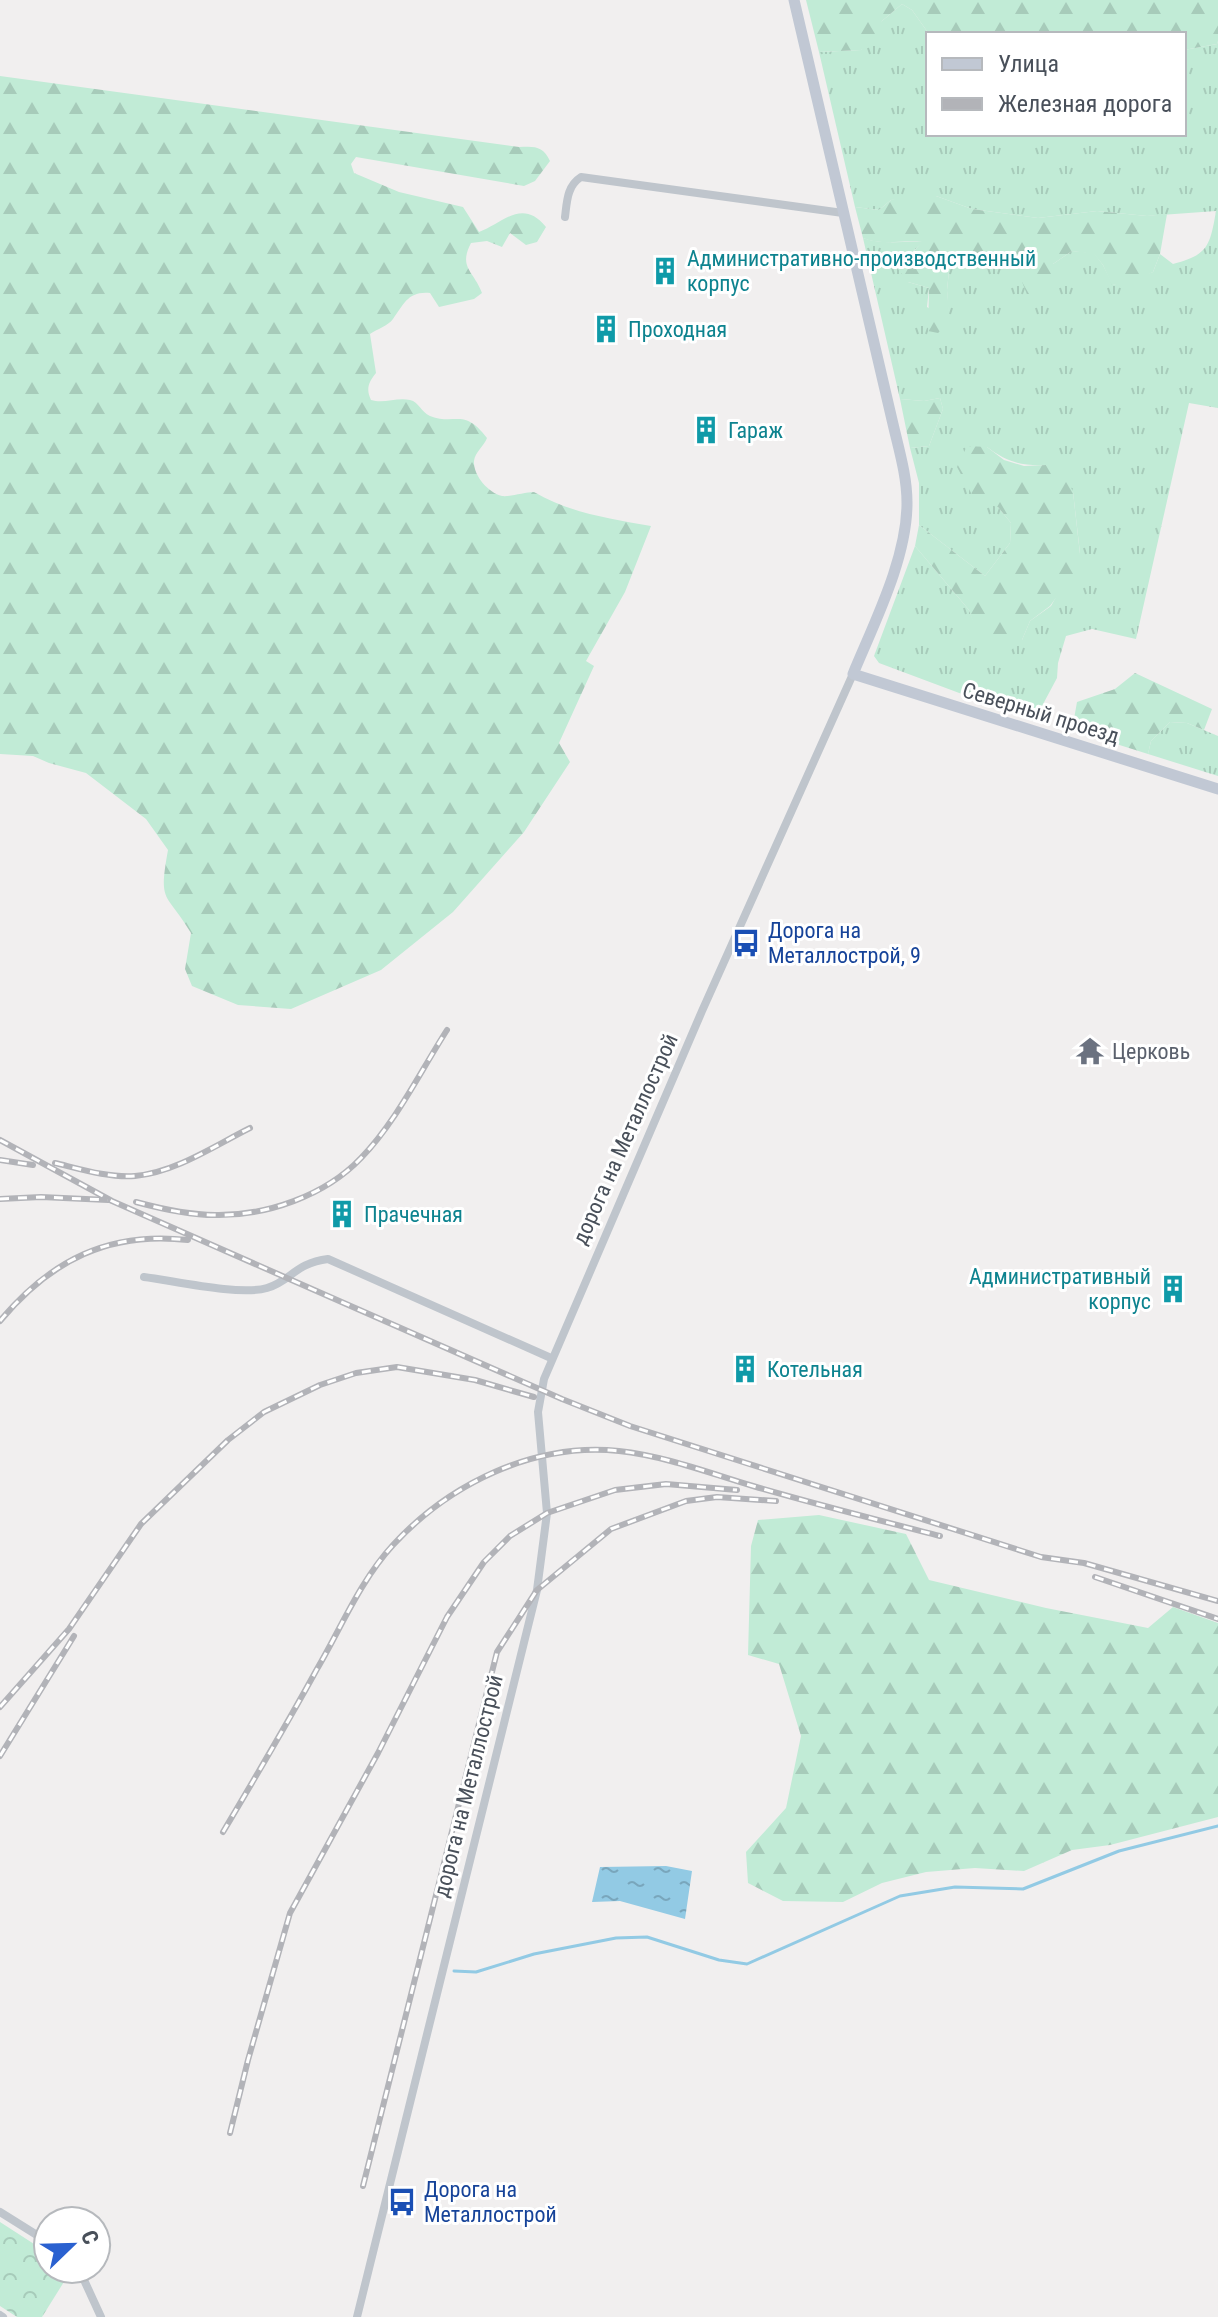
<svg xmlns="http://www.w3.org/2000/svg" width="1218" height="2317" font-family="'Roboto Condensed',sans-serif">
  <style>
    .grass { fill: url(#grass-tufts) }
    .forest { fill: url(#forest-firs) }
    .park { fill: url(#park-crowns) }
    .water { fill: url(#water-ripples) }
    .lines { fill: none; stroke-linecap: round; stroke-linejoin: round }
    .stream { stroke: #92cae4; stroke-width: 3 }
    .street { stroke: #bfc5cc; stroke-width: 8 }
    .secondary { stroke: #c1c8d4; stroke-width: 11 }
    .rail-casing { stroke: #b2b3b8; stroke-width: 6 }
    .rail { stroke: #fff; stroke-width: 3; stroke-dasharray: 9; stroke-linecap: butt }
    .labels { text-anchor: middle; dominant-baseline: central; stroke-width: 6; stroke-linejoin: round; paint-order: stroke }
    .culture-label { font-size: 22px; fill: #0d838f; stroke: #fff; text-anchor: start }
    .street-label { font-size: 22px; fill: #49505a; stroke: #fff }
    .transit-label { font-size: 22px; fill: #164399; stroke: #fff; text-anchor: start }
    .worship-label { font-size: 22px; fill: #5b616d; stroke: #fff; text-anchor: start }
  </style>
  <defs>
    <pattern id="grass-tufts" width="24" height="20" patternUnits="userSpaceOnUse" patternTransform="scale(2)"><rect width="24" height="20" fill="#c1ebd6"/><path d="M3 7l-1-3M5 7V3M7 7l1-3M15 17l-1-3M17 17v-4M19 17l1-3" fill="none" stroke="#a7cbba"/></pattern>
    <pattern id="forest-firs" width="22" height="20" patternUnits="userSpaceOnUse" patternTransform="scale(2)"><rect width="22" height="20" fill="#c1ebd6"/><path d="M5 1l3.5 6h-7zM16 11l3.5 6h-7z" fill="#a7cbba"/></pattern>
    <pattern id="park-crowns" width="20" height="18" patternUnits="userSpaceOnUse" patternTransform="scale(2)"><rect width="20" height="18" fill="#c1ebd6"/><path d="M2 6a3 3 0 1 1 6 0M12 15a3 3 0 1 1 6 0" fill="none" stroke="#a7cbba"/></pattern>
    <pattern id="water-ripples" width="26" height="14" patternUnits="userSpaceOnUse" patternTransform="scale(2)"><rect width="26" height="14" fill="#92cae4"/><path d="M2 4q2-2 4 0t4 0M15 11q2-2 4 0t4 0" fill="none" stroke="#79a6bc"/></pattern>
  </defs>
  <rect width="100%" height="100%" fill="#f1efef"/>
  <g class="grass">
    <path d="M902,4L912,10L929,34L928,134H1184V50L1217,44L1218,41V408L1189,403L1136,639L1092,629L1066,636L1058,663L1057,678L1034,721L879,663L874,656L915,546L969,610L976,628L1022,640L1030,621L1051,606L1080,553L1073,492L1046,465C1021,466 1007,462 987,447L998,507L1011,523L1010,543L985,576L919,525V483L910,448L929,446L943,409L940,398L924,401L900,399L863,238C883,245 902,241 923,242L909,255L908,282L929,288L927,307L949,322L947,290L950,261L999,258L1014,261L1020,272L1053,264L1072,251L1094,253L1103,265L1113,285L1153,272L1160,254L1173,264C1208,255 1210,246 1216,211L1147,216L1097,211L1038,218L972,209L936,196L891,200L879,210L855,207L819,52L861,50L882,21Z"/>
    <path d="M1170,722L1187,723L1218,736V776L1148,754L1151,741Z"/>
  </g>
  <g class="forest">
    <path d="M806,0H1218V41L1217,44L1184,50V34H929L912,10L902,4L882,21L875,42L861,50L819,52Z"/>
    <path d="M0,76L519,147C535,146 543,146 550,161L535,181L524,186L356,157L351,164L354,173L399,192L463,207L479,232C502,224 522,197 546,227L537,242L526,245L510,233L502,247L487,241L471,243C458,268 474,271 482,293L474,299L439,307L430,293C408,291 404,304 393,319C388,326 377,329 370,334L376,373C368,383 366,389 371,400C384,404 397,397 410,400C419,402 421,412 430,416C456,426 463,407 487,438C484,446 475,452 474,461C473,475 488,493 502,496C510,497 525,492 534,492C570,513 611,519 651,526L625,592L586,661L594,666L559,743L570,762L524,832L453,912L381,970L291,1009L238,1005L192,986L185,969L191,933C166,891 158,905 168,850L146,819L86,773L49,763L33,756L0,754Z"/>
    <path d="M914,194L936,196L972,209L1038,218L1097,211L1147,216L1167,214L1160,254L1153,272L1129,283L1112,285L1103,265L1094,254L1072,251L1053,264V285L1037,298L1028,297L1014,261L999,258L950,261L947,290L950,322L938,333L928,331L929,288L908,282L898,269L922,242C901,240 883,246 863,238L855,207L879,210L891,200Z"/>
    <path d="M940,398L943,409L929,446L910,448L900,399L924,401Z"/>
    <path d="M967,446L987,447L1004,460L1024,466L1046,465L1065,473L1073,492L1080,554L1074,573L1050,606L1030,621L1022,640L1006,655L989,644L975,628L969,610L915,546L919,525L985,576L1010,543L1011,523L998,507L976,502L957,467Z"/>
    <path d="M1135,673L1212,709L1204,730L1187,723L1170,722L1151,741L1148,754L1072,730L1077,702L1115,689Z"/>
    <path d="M819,1515L906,1534L929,1580L1046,1608L1148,1628L1173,1607L1218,1623V1817L1110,1845L1072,1850L1024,1871L975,1868L926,1872L882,1883L843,1902L783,1901L748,1883L746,1852L786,1808L801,1736L779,1664L748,1655L751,1546L758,1520Z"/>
  </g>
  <path class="park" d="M0,2222L48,2253V2269H72L42,2317H17L0,2306Z"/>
  <path class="water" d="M666,1866L692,1871L685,1919L620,1901L592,1902L600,1867Z"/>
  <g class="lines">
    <path class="stream" d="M454,1971L476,1972L534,1954L616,1938L647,1937L719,1960L747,1964L900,1896L955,1887L1023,1889L1119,1851L1218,1826"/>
    <g class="street">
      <path d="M565,217C567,201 567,186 581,177L843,213"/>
      <path d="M144,1277C175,1281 240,1296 267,1288C291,1281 295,1263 328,1259L551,1358"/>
      <path d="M0,2212L48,2242"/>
      <path d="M79,2269L101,2317"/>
      <path d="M0,2315L3,2317"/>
      <path d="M357,2317L537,1590L547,1513L538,1412L544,1379L702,1011L853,674"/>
    </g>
    <path class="secondary" d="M794,0L893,424C899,450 907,476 907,503C907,559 874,623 853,674L1218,789"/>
    <defs>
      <g id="rail">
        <path d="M0,1140L112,1201L562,1399L630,1426L1041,1557L1084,1563L1218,1601"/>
        <path d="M0,1160L33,1165"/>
        <path d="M55,1163C80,1169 109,1178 135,1176C176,1172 214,1146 250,1128"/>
        <path d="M0,1199L41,1197L108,1200"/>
        <path d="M136,1202C162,1209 188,1215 215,1215C266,1216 325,1196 361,1158C396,1122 420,1072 447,1030"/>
        <path d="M0,1321C51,1260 109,1231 188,1240"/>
        <path d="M1095,1577L1218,1619"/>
        <path d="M0,1707L69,1629L141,1524L228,1440L264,1412L320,1385L356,1373L397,1367L475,1380L534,1397"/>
        <path d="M0,1756L74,1636"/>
        <path d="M223,1832C255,1778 287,1724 317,1669C341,1628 360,1581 393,1545C449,1484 534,1442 619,1451C665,1456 709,1473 753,1486C815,1504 878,1520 940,1536"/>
        <path d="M230,2133L248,2060L290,1913L378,1753L447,1617L484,1562L510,1536L547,1513L615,1490L666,1484L737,1490"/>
        <path d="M363,2186L497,1652L537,1590L611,1529L686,1501L717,1497L776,1501"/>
      </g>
    </defs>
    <use href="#rail" class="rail-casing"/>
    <use href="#rail" class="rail"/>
  </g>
  <defs>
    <symbol id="building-bare" viewBox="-9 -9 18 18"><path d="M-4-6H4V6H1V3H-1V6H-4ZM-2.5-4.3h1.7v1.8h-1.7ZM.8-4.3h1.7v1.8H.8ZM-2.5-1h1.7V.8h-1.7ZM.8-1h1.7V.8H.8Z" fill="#0f9aa8" stroke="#fff" stroke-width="2.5" paint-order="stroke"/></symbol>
    <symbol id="bus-bare" viewBox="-9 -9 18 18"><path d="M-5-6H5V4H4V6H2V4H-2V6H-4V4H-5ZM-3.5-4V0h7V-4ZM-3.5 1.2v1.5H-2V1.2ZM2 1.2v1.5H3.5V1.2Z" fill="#1a4fb4" stroke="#fff" stroke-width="2.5" paint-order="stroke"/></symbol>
    <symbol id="temple-bare" viewBox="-9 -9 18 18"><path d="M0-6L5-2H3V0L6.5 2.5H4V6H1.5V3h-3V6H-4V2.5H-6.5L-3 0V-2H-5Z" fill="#6b7280" stroke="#fff" stroke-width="2.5" paint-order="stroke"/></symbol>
  </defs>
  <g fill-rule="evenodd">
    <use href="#building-bare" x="645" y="251" width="40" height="40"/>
    <use href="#building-bare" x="586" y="309" width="40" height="40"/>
    <use href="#building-bare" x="686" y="410" width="40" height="40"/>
    <use href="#bus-bare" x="726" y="923" width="40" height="40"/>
    <use href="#temple-bare" x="1070" y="1031" width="40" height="40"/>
    <use href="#building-bare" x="322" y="1194" width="40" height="40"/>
    <use href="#building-bare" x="1153" y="1269" width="40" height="40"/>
    <use href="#building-bare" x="725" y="1349" width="40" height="40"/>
    <use href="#bus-bare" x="382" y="2182" width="40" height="40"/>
  </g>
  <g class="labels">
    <g class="culture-label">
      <text x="687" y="258">Административно-производственный<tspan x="687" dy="25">корпус</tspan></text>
      <text x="628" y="329">Проходная</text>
      <text x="728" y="430">Гараж</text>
      <text x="364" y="1214">Прачечная</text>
      <text x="1151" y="1276" text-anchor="end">Административный<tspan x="1151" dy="25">корпус</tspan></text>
      <text x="767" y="1369">Котельная</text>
    </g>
    <g class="street-label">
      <text transform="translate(1041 713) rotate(17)">Северный проезд</text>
      <text transform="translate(625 1139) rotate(-66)">дорога на Металлострой</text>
      <text transform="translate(468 1786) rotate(-76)">дорога на Металлострой</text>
    </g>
    <g class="transit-label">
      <text x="768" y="930">Дорога на<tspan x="768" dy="25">Металлострой, 9</tspan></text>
      <text x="424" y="2189">Дорога на<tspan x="424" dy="25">Металлострой</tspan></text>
    </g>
    <g class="worship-label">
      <text x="1112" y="1051">Церковь</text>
    </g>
  </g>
  <rect x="926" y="32" width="260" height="104" fill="#ffffff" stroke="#b6b9bd" stroke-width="2"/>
  <rect x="942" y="58" width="40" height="12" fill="#c1c8d4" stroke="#b6b9bd" stroke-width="2"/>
  <text x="998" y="72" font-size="24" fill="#49505a">Улица</text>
  <rect x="942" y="98" width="40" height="12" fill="#b2b3b8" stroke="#b6b9bd" stroke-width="2"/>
  <text x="998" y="112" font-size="24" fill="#49505a">Железная дорога</text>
  <g transform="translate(72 2245) rotate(67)"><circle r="38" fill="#ffffff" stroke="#b6b9bd" stroke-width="2"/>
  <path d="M0-6L14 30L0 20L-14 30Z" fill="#2a61d0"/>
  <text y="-12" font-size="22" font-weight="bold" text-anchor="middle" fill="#49505a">С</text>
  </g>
</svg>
